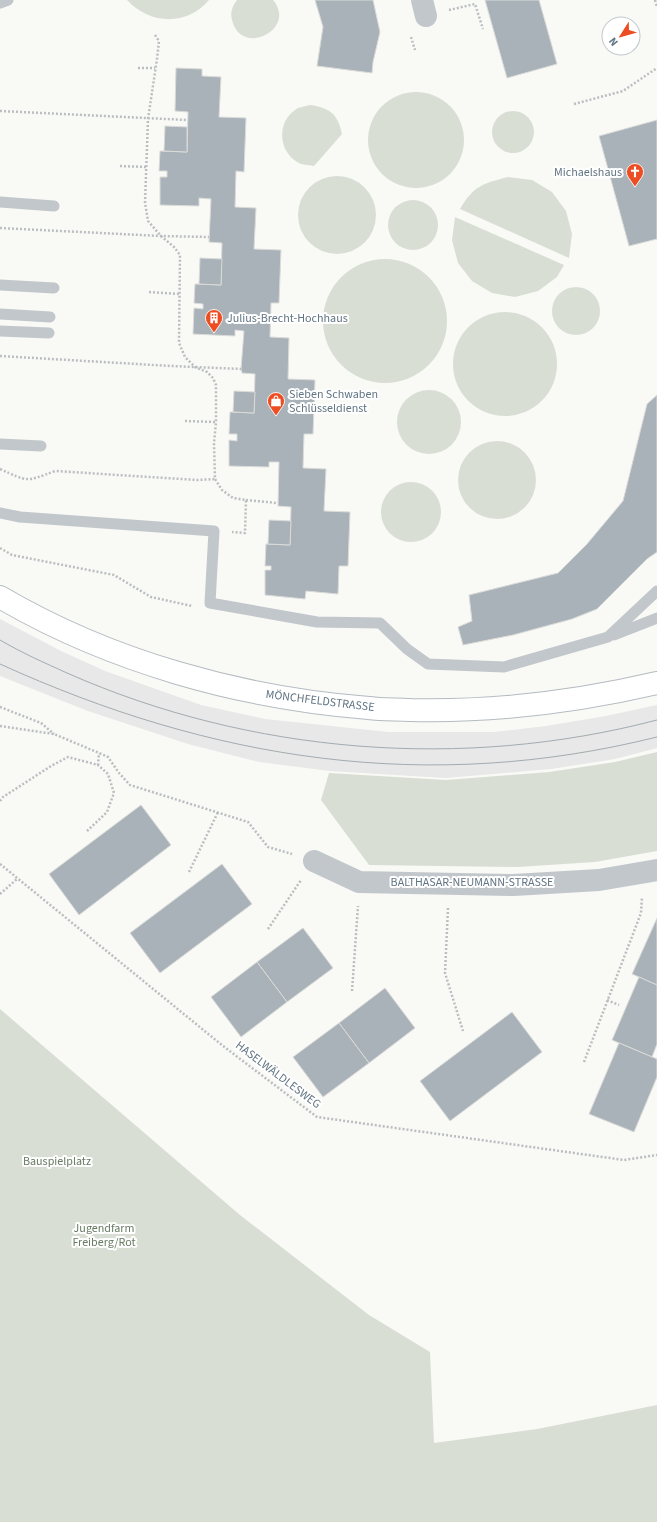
<svg xmlns="http://www.w3.org/2000/svg" width="657" height="1522" font-family="'Source Sans 3',sans-serif">
  <style>
    .built { fill: #e7e8e7 }
    .green { fill: #d9ded5 }
    .building { fill: #a8b2b8; stroke: #dbdbd9 }
    .lines { fill: none; stroke-linecap: round; stroke-linejoin: round }
    .secondary-casing { stroke: #b4bbc0; stroke-width: 24 }
    .path { stroke: #babec1; stroke-width: 2.5; stroke-dasharray: 2 2; stroke-linecap: butt }
    .service { stroke: #c2c7cb; stroke-width: 11 }
    .minor { stroke: #c2c7cb; stroke-width: 22 }
    .secondary { stroke: #fff; stroke-width: 22 }
    .tram { stroke: #a3abb1; stroke-width: 1 }
    .labels { text-anchor: middle; dominant-baseline: central; stroke-width: 4; stroke-linejoin: round; paint-order: stroke }
    .poi-label { font-size: 12px; fill: #627583; stroke: #fff; text-anchor: start }
    .street-label { font-size: 12px; fill: #627583; stroke: #fff }
    .park-label { font-size: 12px; fill: #677a62; stroke: #fff }
  </style>
  <rect width="100%" height="100%" fill="#f9f9f6"/>
  <path class="built" d="M0,619L61,651L105,671L201,705L265,719L388,732H494L546,726L606,716L657,705V748L615,759L551,769L446,778L330,771L259,762L188,744L88,711L0,676Z"/>
  <g class="green">
    <path d="M127,0H209C187,26 150,25 127,0Z"/>
    <path d="M237,0H273C298,29 241,58 232,20C230,13 232,6 237,0Z"/>
    <circle cx="416" cy="140" r="48"/>
    <path d="M310,105C330,108 338,114 342,134L314,166C310,165 305,165 301,164C278,154 275,121 298,108C302,107 306,106 310,105Z"/>
    <circle cx="513" cy="132" r="21"/>
    <circle cx="337" cy="215" r="39"/>
    <path d="M508,177L532,180L552,192L566,211L572,234L569,258L460,209C473,186 484,183 508,177Z"/>
    <circle cx="413" cy="225" r="25"/>
    <path d="M455,217L564,265L557,277L538,291L515,297L492,293L472,281L458,263L452,240Z"/>
    <circle cx="385" cy="321" r="62"/>
    <circle cx="576" cy="311" r="24"/>
    <circle cx="505" cy="364" r="52"/>
    <circle cx="429" cy="422" r="32"/>
    <circle cx="497" cy="480" r="39"/>
    <circle cx="411" cy="512" r="30"/>
    <path d="M657,752V851L595,862L518,867L369,865L321,800L329,773L446,780L549,772L615,762Z"/>
    <path d="M0,1009L240,1215L369,1315L430,1352L434,1443L537,1429L657,1405V1522H0Z"/>
  </g>
  <g class="building">
    <path d="M315,0H373L380,32L373,62L372,73L317,66L323,27Z"/>
    <path d="M485,0H539L557,64L507,78Z"/>
    <path d="M176,68L202,69V76L221,77L219,117L246,118L244,172L236,171L235,207L256,208L254,249L281,250L279,303H271L270,337L289,338L288,379L315,380L313,434H304L303,468L326,469L324,511L350,512L348,566H339L338,594L306,591L305,599L265,595V570H271V566H265L266,544L290,545L291,507L278,506L279,462H269V467L229,466V440L237,441V434H229L230,412L254,413L255,374L242,373L241,369L244,331L235,330V336L193,334L194,308L203,309V304L194,303L195,284L221,285L222,243L209,242L211,199L199,198V206L160,205V177H167V171H159L160,151L187,152L188,112L175,111Z"/>
    <path d="M657,120V239L629,246L599,136Z"/>
    <path d="M165,126L187,127V152L164,151Z"/>
    <path d="M200,258L222,259L221,285L199,284Z"/>
    <path d="M234,391L255,392L254,413L233,412Z"/>
    <path d="M657,395V552L647,559L597,609L572,619L513,635L463,645L458,627L472,621L469,595L558,573L587,544L623,501L647,404Z"/>
    <path d="M269,520L291,521L290,545L268,544Z"/>
    <path d="M141,805L171,845L79,915L49,874Z"/>
    <path d="M222,864L252,904L160,973L130,933Z"/>
    <path d="M657,918V985L632,974Z"/>
    <path d="M303,928L333,968L287,1002L257,962Z"/>
    <path d="M257,962L287,1002L241,1037L211,997Z"/>
    <path d="M639,977L657,985V1044L652,1057L612,1040Z"/>
    <path d="M385,988L415,1028L369,1063L339,1023Z"/>
    <path d="M512,1012L542,1052L450,1121L420,1081Z"/>
    <path d="M339,1023L369,1063L323,1097L293,1057Z"/>
    <path d="M619,1043L657,1059V1077L634,1132L589,1114Z"/>
  </g>
  <g class="lines">
    <defs>
      <path id="secondary" d="M0,597C111,662 241,698 369,708C383,710 397,709 410,710C494,712 576,702 657,683"/>
    </defs>
    <use href="#secondary" class="secondary-casing"/>
    <g class="path">
      <path d="M655,0L657,7"/>
      <path d="M449,10L475,4L483,29"/>
      <path d="M155,35L159,41L157,59L148,119L145,203L148,221L161,236L174,247L180,255L179,343L185,357L195,367L207,372L213,378L216,385V422L214,443L215,479L222,490L233,498L246,500L245,533L232,532"/>
      <path d="M411,37L415,50"/>
      <path d="M138,68H155"/>
      <path d="M574,104L623,91L657,68"/>
      <path d="M0,111L187,120"/>
      <path d="M120,166L146,167"/>
      <path d="M0,228L161,236L209,237"/>
      <path d="M149,292L179,294"/>
      <path d="M0,356L171,366L241,369"/>
      <path d="M185,421L216,422"/>
      <path d="M0,469C28,482 26,482 55,471L198,480L215,479"/>
      <path d="M246,500L277,503"/>
      <path d="M0,548L12,555L114,575L151,597L192,606"/>
      <path d="M0,707L41,723L54,734"/>
      <path d="M0,726L54,734L99,753L108,757L119,773L130,785L248,822L268,847L292,854"/>
      <path d="M0,801L3,797L51,766L68,757L98,765L99,753"/>
      <path d="M87,831L107,812L114,793L108,774L98,765"/>
      <path d="M0,864L223,1046L317,1117L624,1160L657,1155"/>
      <path d="M189,872L218,812"/>
      <path d="M0,894L17,879"/>
      <path d="M448,908L445,973L463,1031"/>
      <path d="M268,929L301,880"/>
      <path d="M352,991L358,906"/>
      <path d="M607,1000L619,1005"/>
      <path d="M584,1062L641,913L642,897"/>
    </g>
    <g class="service">
      <path d="M0,3L8,0"/>
      <path d="M0,202L54,206"/>
      <path d="M0,285L54,288"/>
      <path d="M0,314L50,317"/>
      <path d="M0,331L49,333"/>
      <path d="M0,444L41,446"/>
      <path d="M0,513L20,517L214,531L210,603L317,622L380,623L407,649L428,664L504,667L608,637L657,591"/>
      <path d="M614,635L657,618"/>
    </g>
    <g class="minor">
      <path d="M422,0L426,16"/>
      <path d="M314,861L359,882L514,885L599,880L657,870"/>
    </g>
    <use href="#secondary" class="secondary"/>
    <g class="tram">
      <path d="M0,640C22,653 45,663 67,673C250,754 463,771 657,720"/>
      <path d="M0,664C213,761 428,794 657,737"/>
    </g>
  </g>
  <defs>
    <symbol id="church-pin" viewBox="-11 -11 22 30"><path d="M0 17L-7.5 6A9.5 9.5 0 1 1 7.5 6Z" fill="#ec4d23" stroke="#fff"/><path d="M-1.2-6h2.4v3.5h3.3v2.4h-3.3V6h-2.4V-.1h-3.3v-2.4h3.3Z" fill="#fff"/></symbol>
    <symbol id="building-pin" viewBox="-11 -11 22 30"><path d="M0 17L-7.5 6A9.5 9.5 0 1 1 7.5 6Z" fill="#ec4d23" stroke="#fff"/><path d="M-4-6H4V6H1V3H-1V6H-4ZM-2.5-4.3h1.7v1.8h-1.7ZM.8-4.3h1.7v1.8H.8ZM-2.5-1h1.7V.8h-1.7ZM.8-1h1.7V.8H.8Z" fill="#fff"/></symbol>
    <symbol id="shop-pin" viewBox="-11 -11 22 30"><path d="M0 17L-7.5 6A9.5 9.5 0 1 1 7.5 6Z" fill="#ec4d23" stroke="#fff"/><path d="M-5-2.5h2.3a2.7 3.5 0 0 1 5.4 0H5L5.5 6h-11ZM-1.5-2.5h3a1.5 2.3 0 0 0-3 0Z" fill="#fff"/></symbol>
  </defs>
  <g fill-rule="evenodd">
    <use href="#church-pin" x="625" y="162" width="20" height="27"/>
    <use href="#building-pin" x="204" y="308" width="20" height="27"/>
    <use href="#shop-pin" x="266" y="391" width="20" height="27"/>
  </g>
  <g class="labels">
    <g class="poi-label">
      <text x="622" y="172" text-anchor="end">Michaelshaus</text>
      <text x="227" y="318">Julius-Brecht-Hochhaus</text>
      <text x="289" y="394">Sieben Schwaben<tspan x="289" dy="14">Schlüsseldienst</tspan></text>
    </g>
    <g class="street-label">
      <text transform="translate(320 701) rotate(7)">MÖNCHFELDSTRASSE</text>
      <text x="472" y="882">BALTHASAR-NEUMANN-STRASSE</text>
      <text transform="translate(278 1075) rotate(37)">HASELWÄLDLESWEG</text>
    </g>
    <g class="park-label">
      <text x="57" y="1161">Bauspielplatz</text>
      <text x="104" y="1228">Jugendfarm<tspan x="104" dy="14">Freiberg/Rot</tspan></text>
    </g>
  </g>
  <g transform="translate(621 36) rotate(233)"><circle r="19" fill="#ffffff" stroke="#c0c8cd"/>
  <path d="M0-3L7 15L0 10L-7 15Z" fill="#ec4d23"/>
  <text y="-6" font-size="11" font-weight="bold" text-anchor="middle" fill="#627583">N</text>
  </g>
</svg>
